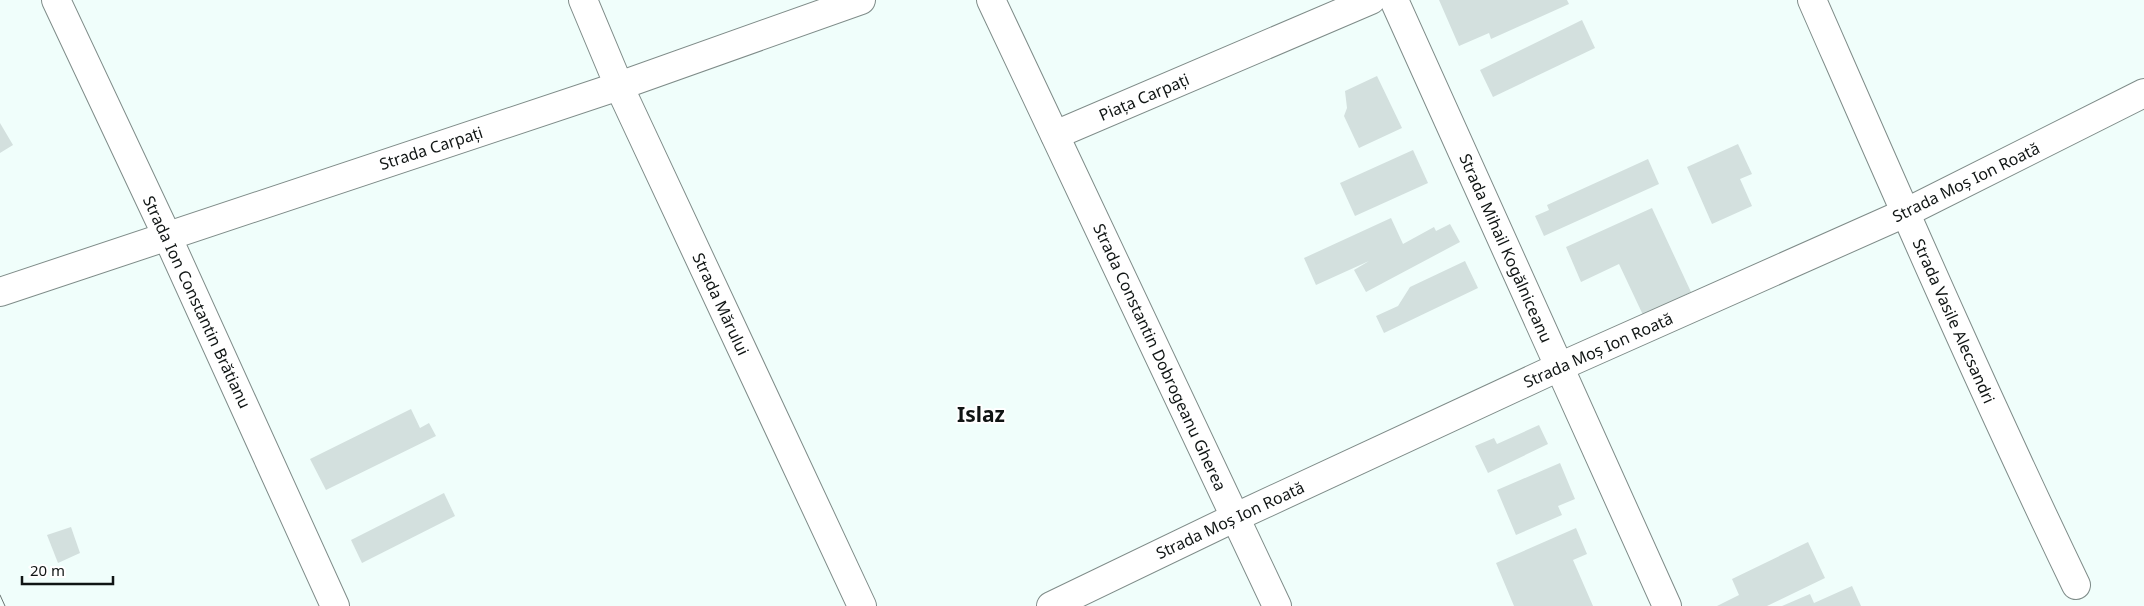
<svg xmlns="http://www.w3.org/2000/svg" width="2144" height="606" font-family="'Noto Sans',sans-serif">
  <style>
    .building { fill: #d3e0de }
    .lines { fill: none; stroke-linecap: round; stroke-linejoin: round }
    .minor-casing { stroke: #7f8c89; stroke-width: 30 }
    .minor { stroke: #fff; stroke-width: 28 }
    .tram { stroke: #6a7371; stroke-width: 1 }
    .labels { text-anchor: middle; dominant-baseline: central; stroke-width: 4; stroke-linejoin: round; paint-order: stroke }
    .street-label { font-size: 16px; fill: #101514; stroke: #fff }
    .district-label { font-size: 21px; font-weight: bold; fill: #101514; stroke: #fff }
  </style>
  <rect width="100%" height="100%" fill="#f0fefb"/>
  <g class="building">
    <path d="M1439,0H1567L1569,4L1491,39L1489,33L1459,46Z"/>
    <path d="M1582,20L1595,48L1493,97L1480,70Z"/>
    <path d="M1377,76L1402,128L1359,148L1344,116L1347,108L1345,91Z"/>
    <path d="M0,123L13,145L0,153Z"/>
    <path d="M1738,144L1752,174L1740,179L1752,206L1712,224L1687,167Z"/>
    <path d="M1413,150L1428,183L1355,216L1340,183Z"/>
    <path d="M1648,159L1659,184L1544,236L1535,216L1549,210L1547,205Z"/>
    <path d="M1652,208L1691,292L1643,315L1619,264L1581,282L1566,247Z"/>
    <path d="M1391,218L1403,244L1434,227L1436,231L1450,224L1460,242L1366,292L1354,270L1369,261L1316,285L1304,258Z"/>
    <path d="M1465,261L1478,288L1384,333L1376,316L1398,306L1410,287Z"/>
    <path d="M411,409L420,428L429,423L436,436L326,490L310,459Z"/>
    <path d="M1539,425L1548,444L1488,473L1475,446L1494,438L1497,444Z"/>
    <path d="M1560,463L1575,499L1558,506L1562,515L1516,535L1497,490Z"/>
    <path d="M444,493L455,516L362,563L351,540Z"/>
    <path d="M71,527L80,553L58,563L47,535Z"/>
    <path d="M1576,528L1587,554L1573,560L1593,606H1514L1496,563Z"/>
    <path d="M1808,542L1825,578L1767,606H1717L1739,595L1732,579Z"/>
    <path d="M1852,586L1861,606H1782L1810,594L1814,603Z"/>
  </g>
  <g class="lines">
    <defs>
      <g id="minor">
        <path d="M56,0L167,236L335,606"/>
        <path d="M583,0L619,86L862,606"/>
        <path d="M991,0L1277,606"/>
        <path d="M1394,0L1667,606"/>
        <path d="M1812,0C1898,196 1983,392 2076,585"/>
        <path d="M1055,135L1371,0"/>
        <path d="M0,292L619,86L861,0"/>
        <path d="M1051,606L1236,517L1559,367L1905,213L2144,93"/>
      </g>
    </defs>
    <use href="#minor" class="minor-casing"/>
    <use href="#minor" class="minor"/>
    <path class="tram" d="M0,595L5,606"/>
  </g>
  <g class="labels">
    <g class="street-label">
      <text transform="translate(1144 97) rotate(-23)">Piața Carpați</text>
      <text transform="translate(431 148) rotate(-18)">Strada Carpați</text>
      <text transform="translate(1966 182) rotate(-26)">Strada Moș Ion Roată</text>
      <text transform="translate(1506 248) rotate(66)">Strada Mihail Kogălniceanu</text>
      <text transform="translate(197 302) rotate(65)">Strada Ion Constantin Brătianu</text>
      <text transform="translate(721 304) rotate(65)">Strada Mărului</text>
      <text transform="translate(1954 321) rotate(66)">Strada Vasile Alecsandri</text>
      <text transform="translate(1598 350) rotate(-24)">Strada Moș Ion Roată</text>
      <text transform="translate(1160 357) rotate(65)">Strada Constantin Dobrogeanu Gherea</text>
      <text transform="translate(1230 520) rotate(-25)">Strada Moș Ion Roată</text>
    </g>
    <g class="district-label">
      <text x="981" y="414">Islaz</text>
    </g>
  </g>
  <path d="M22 576v8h91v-8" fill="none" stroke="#101514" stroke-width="2.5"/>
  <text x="30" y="576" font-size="15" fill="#101514" stroke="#ffffff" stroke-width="4" paint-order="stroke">20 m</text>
</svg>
